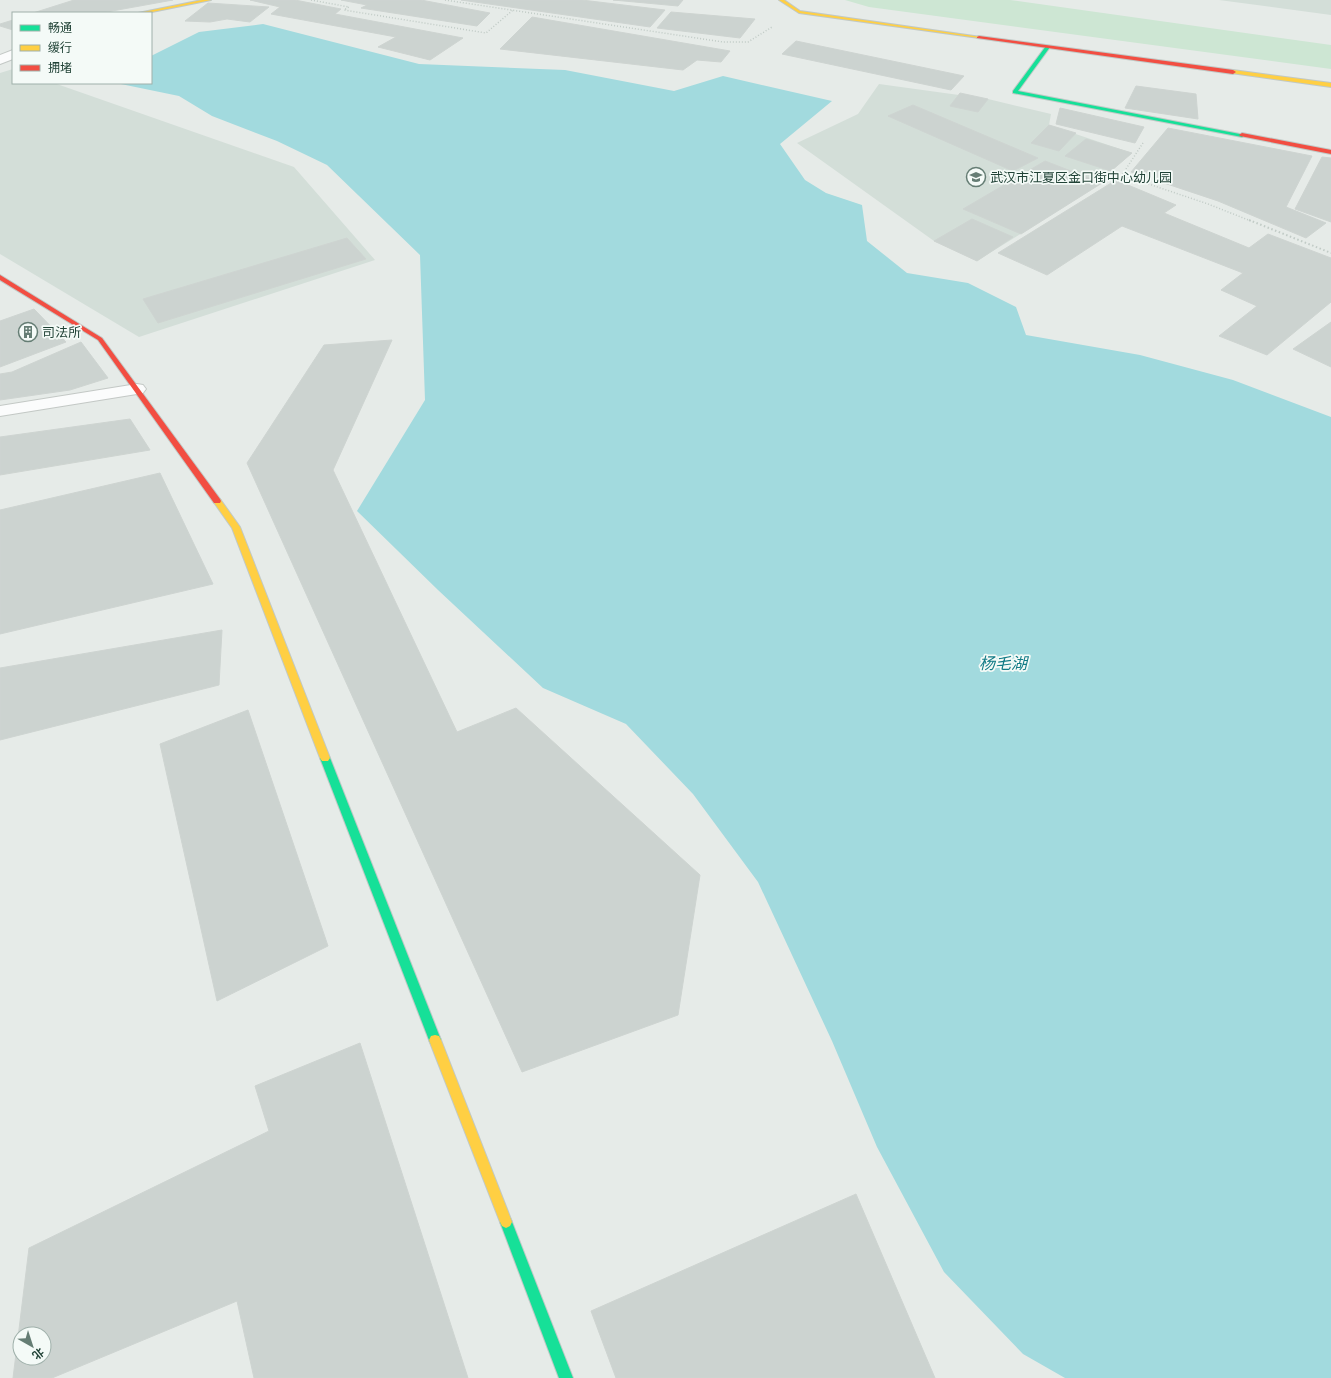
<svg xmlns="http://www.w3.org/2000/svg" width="1331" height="1378" font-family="'Titillium Web','Noto Sans SC',sans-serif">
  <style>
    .built { fill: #d3ded8 }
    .green { fill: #cde6d3 }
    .water { fill: #a2dade }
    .building { fill: #ccd3d0; stroke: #ced4d1; fill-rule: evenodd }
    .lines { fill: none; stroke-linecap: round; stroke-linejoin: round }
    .street-casing { stroke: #c3c8c5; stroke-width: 2 }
    .fast-casing { stroke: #c1c9c6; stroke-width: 2 }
    .slow-casing { stroke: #c1c9c6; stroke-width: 2 }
    .jam-casing { stroke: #c1c9c6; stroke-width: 2 }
    .path-far1 { stroke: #c1cbc6; stroke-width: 1.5; stroke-dasharray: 1 2; stroke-linecap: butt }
    .path { stroke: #c1cbc6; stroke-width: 2; stroke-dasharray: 1.5 2.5; stroke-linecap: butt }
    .street { fill: #fbfcfc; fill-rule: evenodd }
    .fast { fill: #16e098; fill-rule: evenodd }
    .slow { fill: #ffcf43; fill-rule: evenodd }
    .jam { fill: #f24e42; fill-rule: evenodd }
    .labels { text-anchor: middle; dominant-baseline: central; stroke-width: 3.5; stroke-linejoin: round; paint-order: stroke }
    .far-poi-label { font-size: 13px; fill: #204236; stroke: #f4faf7; text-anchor: start }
    .water-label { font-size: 16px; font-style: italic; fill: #127b86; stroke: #f4faf7 }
  </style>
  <rect width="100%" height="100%" fill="#e6ebe8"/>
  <g class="built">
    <path d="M1219,0H1331V15Z"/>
    <path d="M13,69V83H54L294,167L375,260L139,337L0,254V73Z"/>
    <path d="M879,84L988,99L1051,114L1049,125L1132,153L1111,171L1102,183L977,261L934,241L797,143L858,114Z"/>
  </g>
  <path class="green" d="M845,0H1010L1331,45V69L869,7Z"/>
  <path class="water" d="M263,24L419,64L565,70L674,91L723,76L832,101L780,144L805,180L826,193L862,205L867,241L907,273L968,283L1016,307L1026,335L1140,355L1233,380L1331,417V1378H1065L1023,1354L944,1272L877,1147L832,1041L758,882L693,794L626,724L543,688L438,590L357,511L425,400L420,255L327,165L277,141L212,116L179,96L116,83H151V56L199,32Z"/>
  <g class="building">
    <path d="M74,0H173L101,13H33Z"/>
    <path d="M250,0H295L341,9L335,14L463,38L430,60L378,47L396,37L271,14L280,7Z"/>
    <path d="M341,0H421L490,13L477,26L361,8L367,5Z"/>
    <path d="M461,0H582L665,10L650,27Z"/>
    <path d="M613,0H683L678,6Z"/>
    <path d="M208,3L269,7L250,22L227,19L210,22L185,21Z"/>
    <path d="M671,12L755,19L740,38L657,28Z"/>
    <path d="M532,17L730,51L721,62L697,60L683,70L500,49Z"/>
    <path d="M13,20V30L0,26V24Z"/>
    <path d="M796,41L964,76L951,90L782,54Z"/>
    <path d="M1136,86L1196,94L1198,119L1125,108Z"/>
    <path d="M960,93L988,99L978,112L950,106Z"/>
    <path d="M913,105L1038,158L1013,171L888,116Z"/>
    <path d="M1060,108L1144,127L1135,143L1056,124Z"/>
    <path d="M1049,125L1076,133L1059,151L1031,143Z"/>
    <path d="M1168,128L1312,156L1286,207L1326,223L1306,238L1218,201L1131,172Z"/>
    <path d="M1086,139L1132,153L1111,171L1065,156Z"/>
    <path d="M1322,157L1331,158V222L1295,209Z"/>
    <path d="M1045,161L1102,183L1021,234L963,209Z"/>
    <path d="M1116,180L1176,205L1164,213L1249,248L1268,234L1331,258V302L1267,355L1219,336L1257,306L1221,290L1243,273L1122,226L1047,275L998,253Z"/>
    <path d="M972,219L1013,237L977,261L934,241Z"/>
    <path d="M347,238L366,259L158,323L143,299Z"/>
    <path d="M34,309L66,342L0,367V321Z"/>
    <path d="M1331,322V367L1293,349Z"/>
    <path d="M392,340L333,470L457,732L516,708L700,875L678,1015L522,1072L247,463L324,345Z"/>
    <path d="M81,342L108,378L70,390L0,400V374L12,372Z"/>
    <path d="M130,419L150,450L0,475V437Z"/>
    <path d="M160,473L213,584L0,634V510Z"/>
    <path d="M222,630L219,685L0,740V668Z"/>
    <path d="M248,710L328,946L217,1001L160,744Z"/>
    <path d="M360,1043L468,1378H254L237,1301L52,1378H13L29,1248L269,1131L255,1086ZM20,1334H44V1358H20Z"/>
    <path d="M856,1194L935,1378H616L591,1311Z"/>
  </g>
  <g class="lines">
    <defs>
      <g id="street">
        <path d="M13,50V59L0,64V55Z"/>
        <path d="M137,384L143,385L146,389L143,393L0,416V406Z"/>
      </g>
      <g id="fast">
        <path d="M1046,46L1050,47L1018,91L1245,135L1242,137L1013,93V91Z"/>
        <path d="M325,754L328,755L330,758L441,1040L439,1044L435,1045L431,1044L429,1040L320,758L322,755Z"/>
        <path d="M506,1216L510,1218L512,1222L573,1378H559L500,1222L502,1218Z"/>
      </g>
      <g id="slow">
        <path d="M202,0H211L147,13H138Z"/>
        <path d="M779,0H784L800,11L981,37L979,38L799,13Z"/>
        <path d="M1233,70L1331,83V87L1231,73L1230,72Z"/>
        <path d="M217,498L220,499L240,527L330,758L328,761H322L320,758L232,528L213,501Z"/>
        <path d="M435,1035L439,1036L441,1040L512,1222L510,1226L506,1228L502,1226L500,1222L429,1040L431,1036Z"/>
      </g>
      <g id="jam">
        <path d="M979,36L1233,70L1236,72L1233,74L977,38V37Z"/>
        <path d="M1242,133L1331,150V154L1240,136L1239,135Z"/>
        <path d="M0,275L102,338L220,499L221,501L220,503H214L98,340L0,280Z"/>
      </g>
    </defs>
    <use href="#street" class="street-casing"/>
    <use href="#fast" class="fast-casing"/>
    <use href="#slow" class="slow-casing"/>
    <use href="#jam" class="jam-casing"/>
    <g class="path-far1">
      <path d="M311,0L349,7L344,10L486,33L513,10"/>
      <path d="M445,0L723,42H748L772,27"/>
      <path d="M1143,143L1122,175L1208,204L1251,221"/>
    </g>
    <path class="path" d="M1249,220L1331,253"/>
    <use href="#street" class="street"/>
    <use href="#fast" class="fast"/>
    <use href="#slow" class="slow"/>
    <use href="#jam" class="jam"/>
  </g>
  <defs>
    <symbol id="school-ring" viewBox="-11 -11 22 22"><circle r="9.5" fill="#f4faf7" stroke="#657d74" stroke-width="1.5"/><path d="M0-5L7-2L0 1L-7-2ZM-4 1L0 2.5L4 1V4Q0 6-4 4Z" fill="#657d74"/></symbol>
    <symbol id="building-ring" viewBox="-11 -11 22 22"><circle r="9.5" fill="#f4faf7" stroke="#657d74" stroke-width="1.5"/><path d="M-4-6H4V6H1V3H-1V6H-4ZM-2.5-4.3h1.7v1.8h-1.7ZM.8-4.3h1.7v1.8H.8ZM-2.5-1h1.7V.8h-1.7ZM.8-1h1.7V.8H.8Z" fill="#657d74"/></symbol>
  </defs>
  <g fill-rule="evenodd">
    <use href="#school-ring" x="965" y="166" width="22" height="22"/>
    <use href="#building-ring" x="17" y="321" width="22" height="22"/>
  </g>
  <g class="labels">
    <g class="far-poi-label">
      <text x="990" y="177">武汉市江夏区金口街中心幼儿园</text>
      <text x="42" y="332">司法所</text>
    </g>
    <g class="water-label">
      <text x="1003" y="663">杨毛湖</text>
    </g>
  </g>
  <rect x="12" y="12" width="140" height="72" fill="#f4faf7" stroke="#9fb0aa"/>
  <rect x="20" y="25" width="20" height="6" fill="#16e098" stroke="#9fb0aa"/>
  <text x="48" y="32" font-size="12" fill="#204236">畅通</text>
  <rect x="20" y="45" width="20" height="6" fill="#ffcf43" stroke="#9fb0aa"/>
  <text x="48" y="52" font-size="12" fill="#204236">缓行</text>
  <rect x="20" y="65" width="20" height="6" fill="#f24e42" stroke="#9fb0aa"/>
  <text x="48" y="72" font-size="12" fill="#204236">拥堵</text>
  <g transform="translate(32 1346) rotate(141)"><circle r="19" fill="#f4faf7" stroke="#9fb0aa"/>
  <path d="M0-3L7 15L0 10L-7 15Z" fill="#657d74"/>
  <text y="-6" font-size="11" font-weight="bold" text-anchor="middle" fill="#204236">北</text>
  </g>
</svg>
